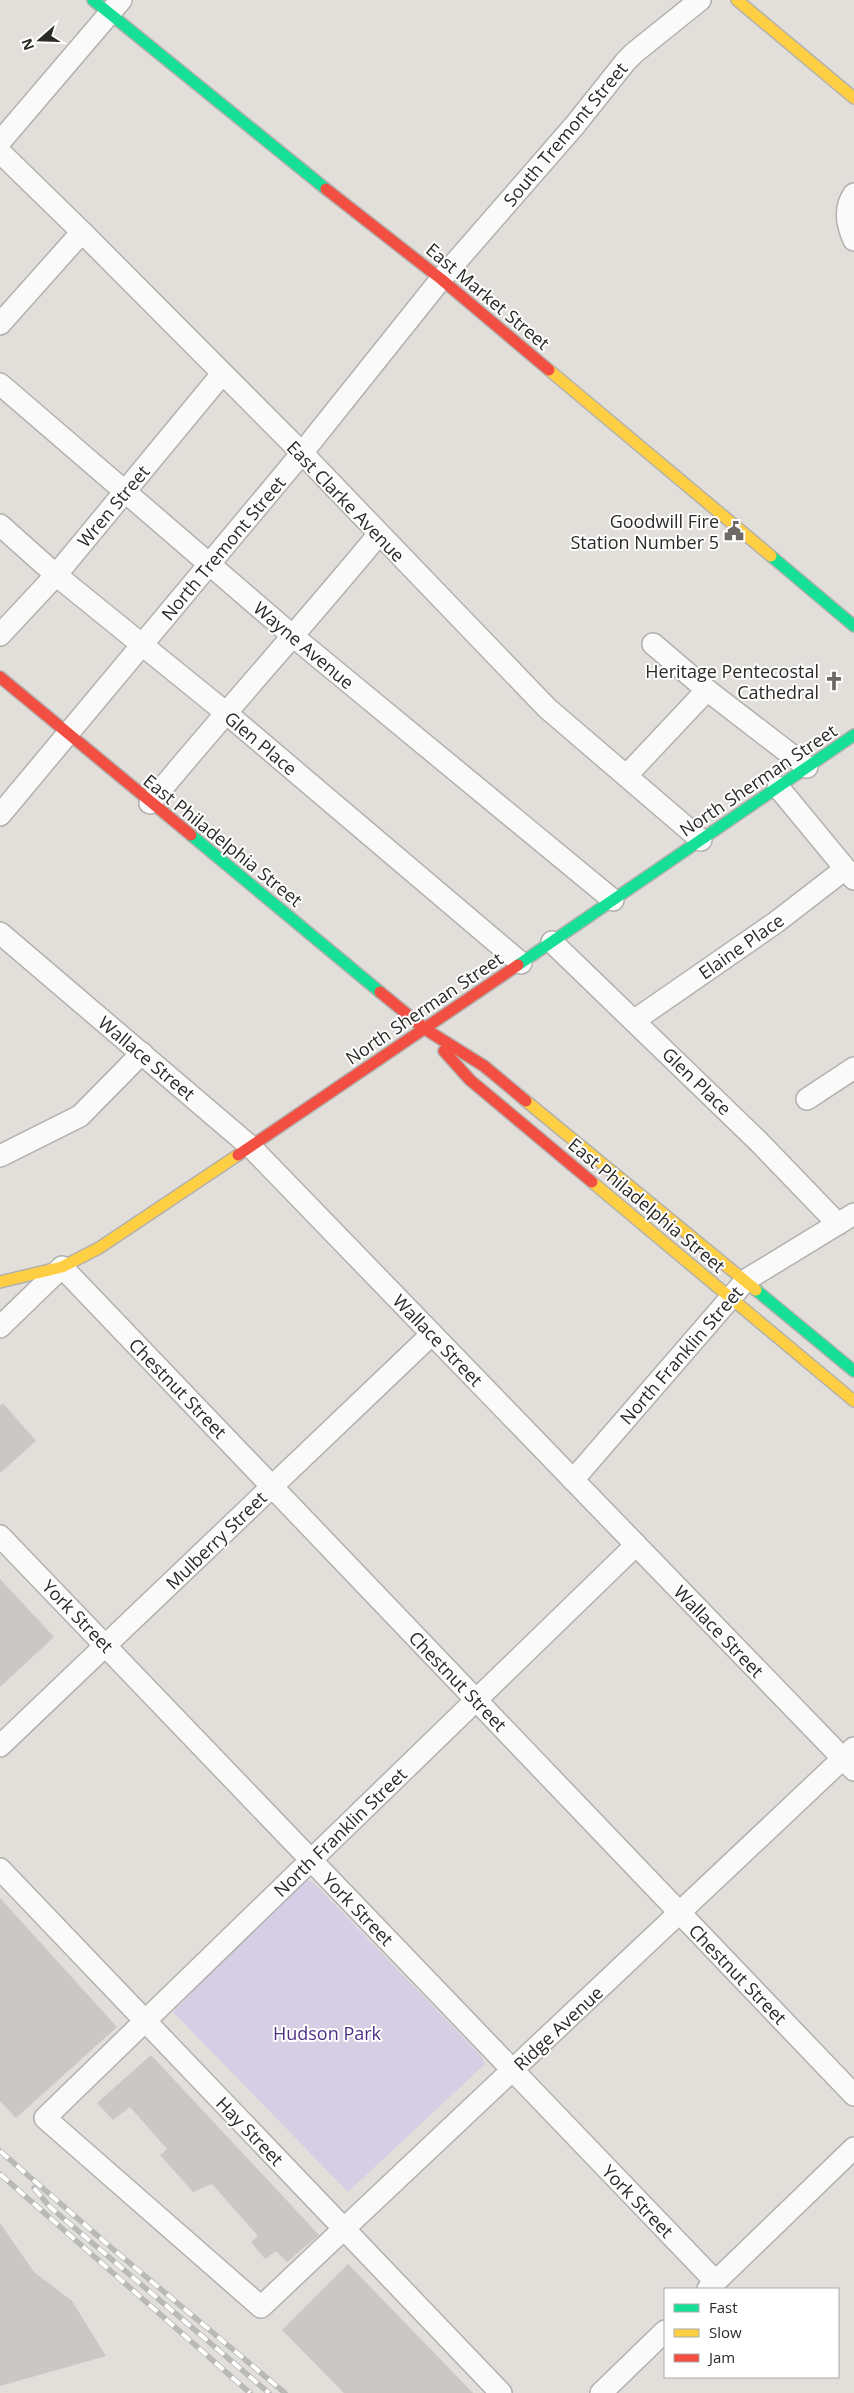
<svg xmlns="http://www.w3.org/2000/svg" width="854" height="2393" font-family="'Open Sans',sans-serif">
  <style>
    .green { fill: #d5cee5 }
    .building { fill: #cac8c4 }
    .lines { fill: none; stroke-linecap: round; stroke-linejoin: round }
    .street-casing { stroke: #b3b1ae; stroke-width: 24 }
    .fast-casing { stroke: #b3b1ae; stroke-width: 14 }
    .slow-casing { stroke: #b3b1ae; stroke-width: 14 }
    .jam-casing { stroke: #b3b1ae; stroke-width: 14 }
    .street { stroke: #fbfafa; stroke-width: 21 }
    .fast { stroke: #16e098; stroke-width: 11 }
    .slow { stroke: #ffcf43; stroke-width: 11 }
    .jam { stroke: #f24e42; stroke-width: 11 }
    .rail-casing { stroke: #b9b9b8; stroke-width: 5.5 }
    .rail { stroke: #fff; stroke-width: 4; stroke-dasharray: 11; stroke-linecap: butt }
    .labels { text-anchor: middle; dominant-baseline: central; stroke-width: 4; stroke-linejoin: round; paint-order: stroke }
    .street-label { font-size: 18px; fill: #2c2a27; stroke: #fff }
    .poi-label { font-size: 18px; fill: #2c2a27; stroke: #fff; text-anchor: end }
    .park-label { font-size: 18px; fill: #4f3085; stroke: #fff }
  </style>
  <rect width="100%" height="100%" fill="#e2dfdb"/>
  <path class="green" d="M305,1879L314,1883L481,2056L485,2064L348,2192L173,2012L287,1893Z"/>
  <g class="building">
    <path d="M3,1403L36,1441L0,1473V1406Z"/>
    <path d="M0,1579L54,1637L0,1687Z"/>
    <path d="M0,1898L117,2027L16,2118L0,2101Z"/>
    <path d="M151,2055L319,2235L287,2262L276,2251L265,2259L251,2242L258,2236L212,2184L193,2192L160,2155L167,2149L130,2107L113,2120L97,2103Z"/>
    <path d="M0,2223L34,2272L72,2301L106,2356L0,2386Z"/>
    <path d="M348,2264L473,2393H344L282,2330Z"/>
  </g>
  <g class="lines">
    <defs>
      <g id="street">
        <path d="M0,142L121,0"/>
        <path d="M0,152L82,232L302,453L547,708L701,840"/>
        <path d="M854,194C844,208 847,225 854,240"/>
        <path d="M0,324L82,232"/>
        <path d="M0,384L294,637L613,900"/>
        <path d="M0,525L56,575L225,712L521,963"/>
        <path d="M0,635L56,575L222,374"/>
        <path d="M653,644L707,690L807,767"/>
        <path d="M627,775L707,690"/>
        <path d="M778,787L854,879"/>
        <path d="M150,803C225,712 304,625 379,534"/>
        <path d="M0,815L302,453L441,279L575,125L626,61L634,53L700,0"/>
        <path d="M0,933L251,1147L854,1770"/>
        <path d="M552,942L759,1142L838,1224"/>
        <path d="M635,1020L775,923L845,869"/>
        <path d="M807,1099L854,1068"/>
        <path d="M0,1156L80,1116L142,1053"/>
        <path d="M0,1327L62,1267L854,2095"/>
        <path d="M573,1480L746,1280L854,1214"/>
        <path d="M0,1536L716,2282"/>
        <path d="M636,1545L45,2118L261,2307L854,1748"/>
        <path d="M0,1746L432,1334"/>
        <path d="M0,1869L501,2393"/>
        <path d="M708,2289L854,2148"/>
        <path d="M601,2393L665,2331"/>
      </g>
      <g id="fast">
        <path d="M93,0L326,189"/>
        <path d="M771,556L854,626"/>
        <path d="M191,835L380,992"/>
        <path d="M518,965L854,735"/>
        <path d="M756,1290L854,1371"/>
      </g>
      <g id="slow">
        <path d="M737,0L854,98"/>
        <path d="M549,370L771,556"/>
        <path d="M526,1101L756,1290"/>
        <path d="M592,1182L854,1401"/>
        <path d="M0,1282L62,1267L99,1248L238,1155"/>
      </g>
      <g id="jam">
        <path d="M326,189L441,279L549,370"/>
        <path d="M0,677L191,835"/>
        <path d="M380,992L425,1029L484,1066L526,1101"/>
        <path d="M444,1051L470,1080L592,1182"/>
        <path d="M238,1155L518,965"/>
      </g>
    </defs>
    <use href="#street" class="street-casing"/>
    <use href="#fast" class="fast-casing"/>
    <use href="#slow" class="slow-casing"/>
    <use href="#jam" class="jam-casing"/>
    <use href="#street" class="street"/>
    <use href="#fast" class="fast"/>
    <use href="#slow" class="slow"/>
    <use href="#jam" class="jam"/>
    <defs>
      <g id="rail">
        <path d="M0,2151L114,2250L285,2393"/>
        <path d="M0,2174L250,2393"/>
        <path d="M34,2188L50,2207L269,2393"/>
      </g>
    </defs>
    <use href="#rail" class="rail-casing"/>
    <use href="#rail" class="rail"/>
  </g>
  <defs>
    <symbol id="civic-bare" viewBox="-9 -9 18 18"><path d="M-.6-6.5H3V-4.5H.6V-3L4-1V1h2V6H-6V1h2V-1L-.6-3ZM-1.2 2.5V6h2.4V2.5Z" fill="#6c6966" stroke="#fff" stroke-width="2.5" paint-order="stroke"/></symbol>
    <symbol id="church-bare" viewBox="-9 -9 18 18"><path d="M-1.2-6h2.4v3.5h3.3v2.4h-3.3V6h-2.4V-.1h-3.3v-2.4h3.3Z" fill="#6c6966" stroke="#fff" stroke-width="2.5" paint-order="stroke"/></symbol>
  </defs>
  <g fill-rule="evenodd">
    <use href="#civic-bare" x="720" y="517" width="28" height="28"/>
    <use href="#church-bare" x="820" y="667" width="28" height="28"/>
  </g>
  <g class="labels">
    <g class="street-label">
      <text transform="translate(565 134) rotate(-50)">South Tremont Street</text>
      <text transform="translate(488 296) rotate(40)">East Market Street</text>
      <text transform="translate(346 501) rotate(46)">East Clarke Avenue</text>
      <text transform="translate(113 506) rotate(-50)">Wren Street</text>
      <text transform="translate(223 548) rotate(-50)">North Tremont Street</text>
      <text transform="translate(304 645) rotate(40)">Wayne Avenue</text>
      <text transform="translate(261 743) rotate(40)">Glen Place</text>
      <text transform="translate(758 780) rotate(-34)">North Sherman Street</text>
      <text transform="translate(223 840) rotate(39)">East Philadelphia Street</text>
      <text transform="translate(741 946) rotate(-35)">Elaine Place</text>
      <text transform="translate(424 1008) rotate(-34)">North Sherman Street</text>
      <text transform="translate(147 1058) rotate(40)">Wallace Street</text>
      <text transform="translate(697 1081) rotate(44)">Glen Place</text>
      <text transform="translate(647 1205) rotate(40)">East Philadelphia Street</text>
      <text transform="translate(438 1340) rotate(46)">Wallace Street</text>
      <text transform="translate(681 1355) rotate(-49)">North Franklin Street</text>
      <text transform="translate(178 1388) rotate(46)">Chestnut Street</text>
      <text transform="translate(216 1540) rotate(-44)">Mulberry Street</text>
      <text transform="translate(78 1616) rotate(46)">York Street</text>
      <text transform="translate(719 1631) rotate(46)">Wallace Street</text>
      <text transform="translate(458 1681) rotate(46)">Chestnut Street</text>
      <text transform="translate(340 1832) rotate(-44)">North Franklin Street</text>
      <text transform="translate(358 1909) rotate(46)">York Street</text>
      <text transform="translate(738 1974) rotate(46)">Chestnut Street</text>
      <text transform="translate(558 2028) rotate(-43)">Ridge Avenue</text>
      <text transform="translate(250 2131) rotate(46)">Hay Street</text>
      <text transform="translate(638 2201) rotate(46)">York Street</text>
    </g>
    <g class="poi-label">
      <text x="719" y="521">Goodwill Fire<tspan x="719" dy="21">Station Number 5</tspan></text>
      <text x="819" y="671">Heritage Pentecostal<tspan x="819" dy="21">Cathedral</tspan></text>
    </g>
    <g class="park-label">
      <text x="327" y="2033">Hudson Park</text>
    </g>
  </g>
  <rect x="664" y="2288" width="175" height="90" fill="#ffffff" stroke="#abaaa9"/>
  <rect x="674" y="2304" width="25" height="8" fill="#16e098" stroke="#abaaa9"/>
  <text x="709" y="2313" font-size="15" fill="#2c2a27">Fast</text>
  <rect x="674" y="2329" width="25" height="8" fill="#ffcf43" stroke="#abaaa9"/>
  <text x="709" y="2338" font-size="15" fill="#2c2a27">Slow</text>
  <rect x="674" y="2354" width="25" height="8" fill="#f24e42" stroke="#abaaa9"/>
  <text x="709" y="2363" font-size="15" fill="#2c2a27">Jam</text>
  <g transform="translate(40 40) rotate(250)" stroke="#ffffff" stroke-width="4" paint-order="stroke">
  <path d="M0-4L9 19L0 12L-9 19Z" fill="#2c2a27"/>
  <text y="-8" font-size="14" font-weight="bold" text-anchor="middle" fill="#2c2a27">N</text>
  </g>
</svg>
